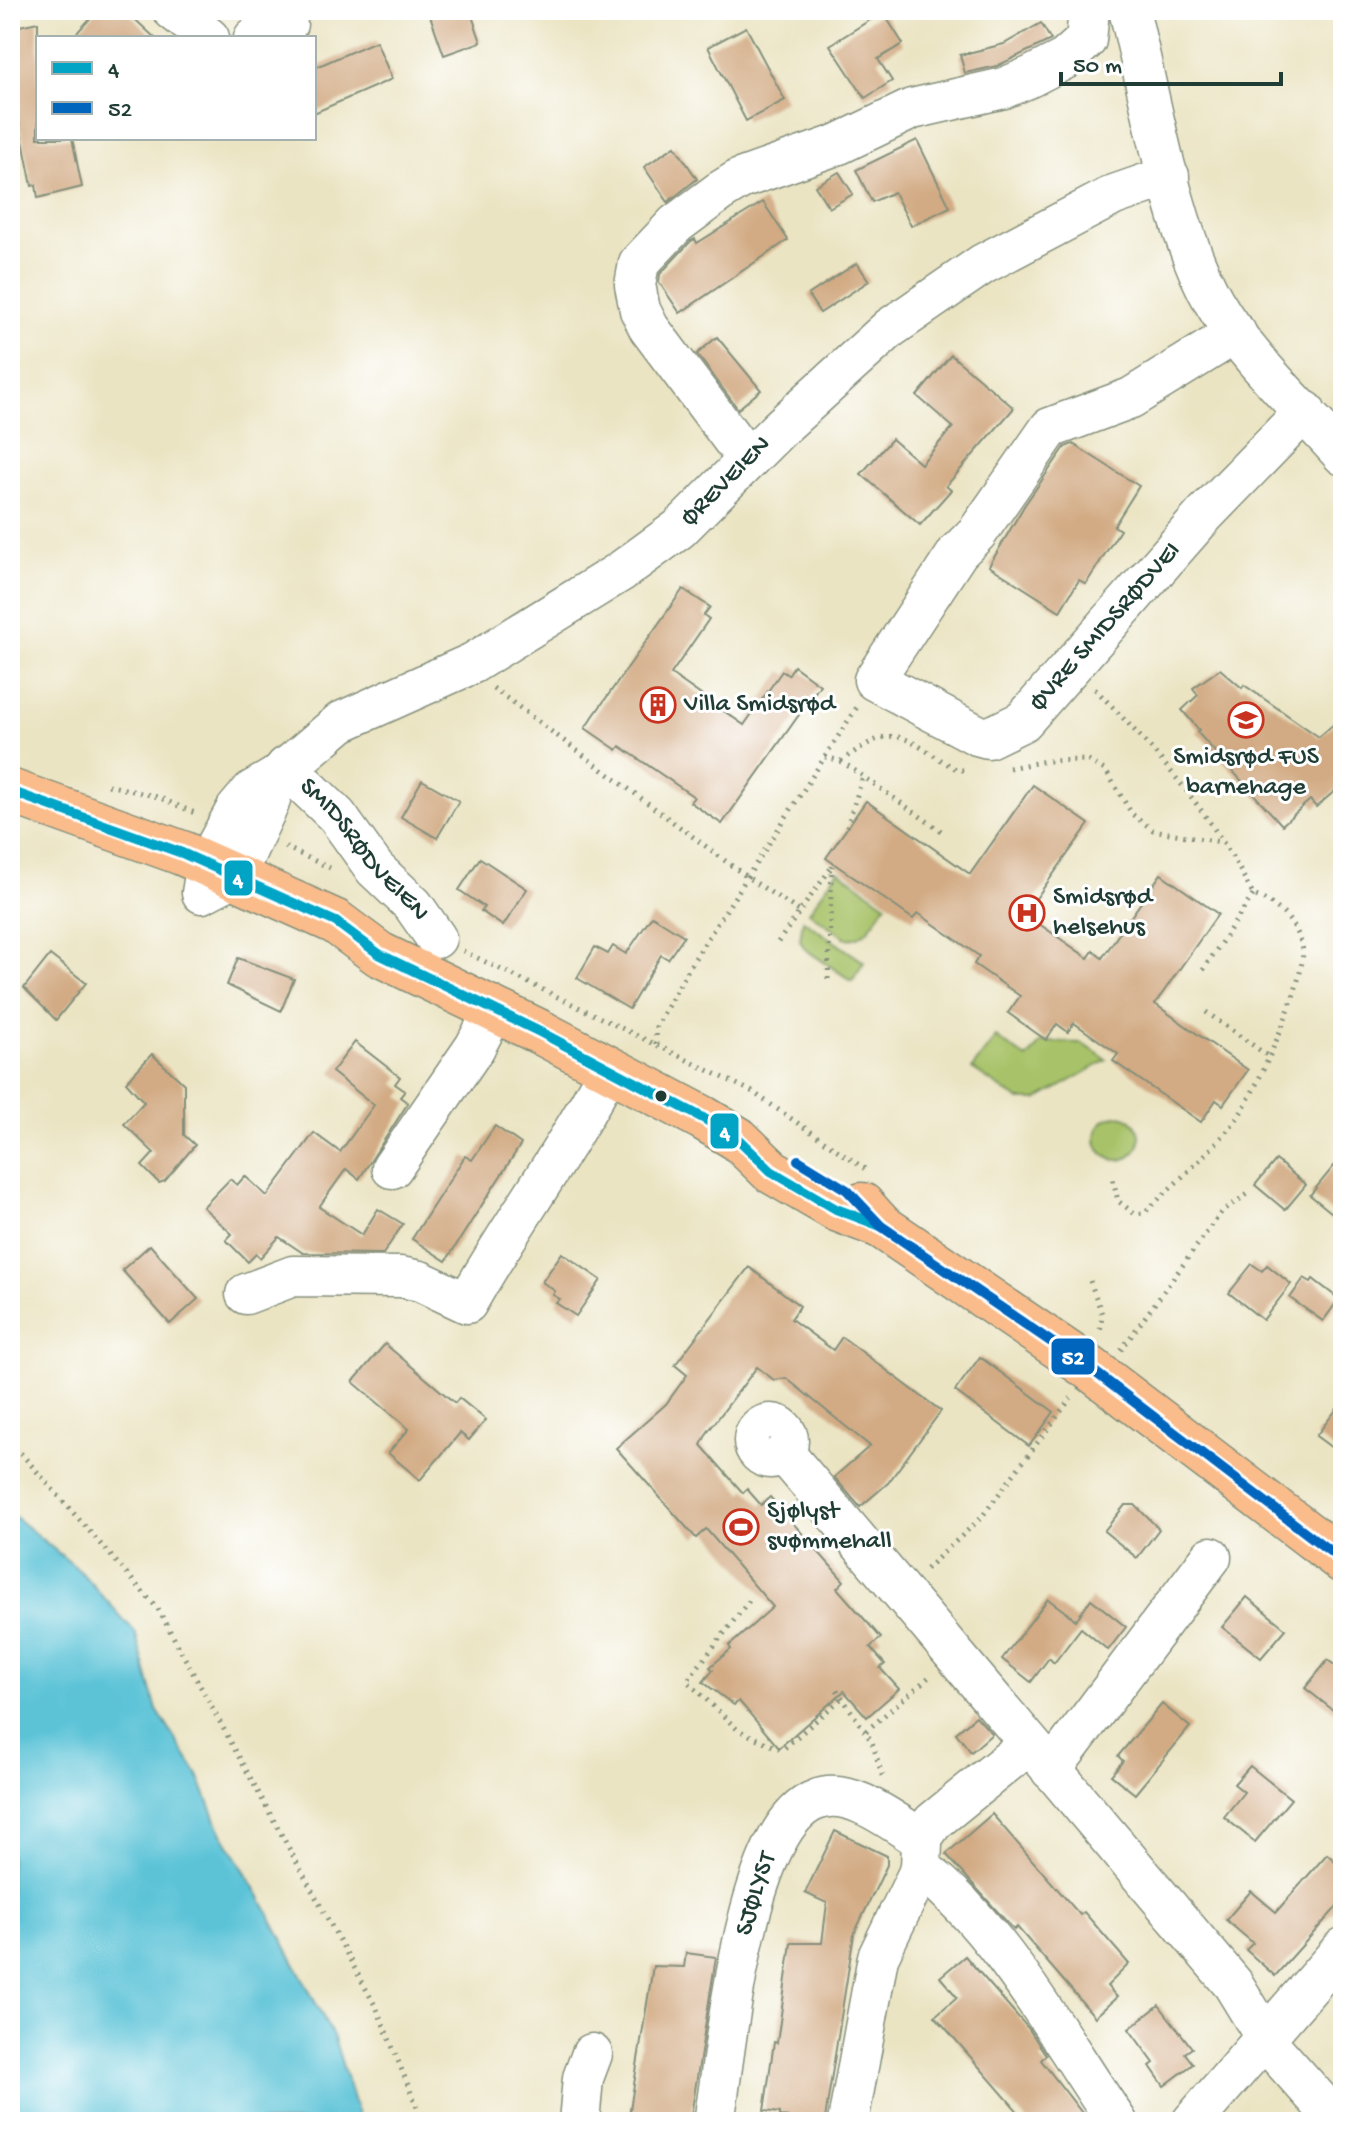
<svg xmlns="http://www.w3.org/2000/svg" width="1353" height="2132" font-family="'Gochi Hand',sans-serif">
  <style>
    .green { fill: #a7c268; stroke: #63804e; stroke-width: 2 }
    .water { fill: #5bc3d7; stroke: #3d8086; stroke-width: 2 }
    .building { fill: #d2aa83 }
    .lines { fill: none; stroke-linecap: round; stroke-linejoin: round }
    .minor-casing { stroke: #85907c; stroke-width: 43 }
    .major-casing { stroke: #85907c; stroke-width: 47 }
    .path { stroke: #85907c; stroke-width: 5; stroke-dasharray: 2 6; stroke-linecap: butt }
    .minor { stroke: #fff; stroke-width: 40 }
    .major { stroke: #fabc8b; stroke-width: 44 }
    .bus-1-casing { stroke: #fff; stroke-width: 16 }
    .bus-2-casing { stroke: #fff; stroke-width: 16 }
    .bus-1 { stroke: #02a4c6; stroke-width: 10 }
    .bus-2 { stroke: #0065bd; stroke-width: 10 }
    .bus-dot { fill: #1f3d34; stroke: #fff; stroke-width: 3 }
    .labels { text-anchor: middle; dominant-baseline: central; stroke-width: 6; stroke-linejoin: round; paint-order: stroke }
    .street-label { font-size: 26px; fill: #1f3d34; stroke: #fff }
    .poi-label { font-size: 26px; fill: #1f3d34; stroke: #fff; text-anchor: start }
    .line-badge { stroke: #fff; stroke-width: 3 }
    .badge-label { font-size: 22px; text-anchor: middle; font-weight: bold; fill: #fff }
  </style>
  <rect width="100%" height="100%" fill="#fff"/>
  <filter id="ink" filterUnits="userSpaceOnUse"><feTurbulence type="fractalNoise" baseFrequency=".0125" numOctaves="2"/><feDisplacementMap in="SourceGraphic" scale="16" xChannelSelector="R" yChannelSelector="G"/><feConvolveMatrix kernelMatrix="1 2 1 2 8 2 1 2 1" color-interpolation-filters="sRGB"/></filter>
  <filter id="wash" filterUnits="userSpaceOnUse"><feTurbulence type="fractalNoise" baseFrequency=".006" numOctaves="4" result="noise"/><feDisplacementMap in="SourceGraphic" scale="32" xChannelSelector="R" yChannelSelector="G"/><feGaussianBlur stdDeviation="1.8" result="paint"/><feColorMatrix in="noise" values="0 0 0 0 0 0 0 0 0 0 0 0 0 0 0 0 0 1.4 0 .05"/><feComposite in="paint" operator="in"/></filter>
  <g filter="url(#wash)">
    <rect width="100%" height="100%" fill="#ebe4c3"/>
    <g class="green">
      <path d="M838,870L886,904C876,918 866,942 846,938L809,912Z"/>
      <path d="M803,920L864,962L852,981L805,949L800,940Z"/>
      <path d="M996,1037L1027,1059L1041,1042L1082,1043L1107,1060L1037,1100H1019L972,1069Z"/>
      <circle cx="1118" cy="1138" r="22"/>
    </g>
    <path class="water" d="M10,1513L79,1570L135,1632L157,1710L198,1775L219,1828L259,1895L334,2038L360,2122H10Z"/>
    <g id="blocks">
      <g class="building">
        <path d="M98,10H125L155,38H72Z"/>
        <path d="M428,10H470L481,42L444,55Z"/>
        <path d="M883,12L903,44L878,59L892,81L865,98L830,45Z"/>
        <path d="M38,22V138H72L82,187L38,198L36,185L32,186L10,76V28Z"/>
        <path d="M1041,23L1051,40L997,66L965,73L960,55L1004,44Z"/>
        <path d="M746,27L785,100L746,121L708,47Z"/>
        <path d="M376,41L392,79L314,113V68Z"/>
        <path d="M917,140L950,207L911,226L894,192L872,202L856,170Z"/>
        <path d="M675,146L697,179L668,202L644,167Z"/>
        <path d="M839,172L853,194L829,208L815,186Z"/>
        <path d="M763,202L788,240L680,313L659,282L660,274L691,241L695,239L697,243Z"/>
        <path d="M857,263L869,281L820,313L808,295Z"/>
        <path d="M717,337L761,390L738,409L697,354Z"/>
        <path d="M951,355L1014,408L946,486L951,490L920,525L861,474L892,439L921,464L953,427L917,396Z"/>
        <path d="M1073,444L1139,486L1114,526L1120,530L1086,584L1079,580L1060,611L989,566L1024,506L1065,447Z"/>
        <path d="M683,589L710,607L704,615L709,619L671,674L744,725L782,671L788,675L794,666L820,685L722,824L690,802L694,797L620,746L617,750L585,728Z"/>
        <path d="M1220,669L1242,688L1244,685L1319,737L1343,716V784L1316,807L1310,800L1282,825L1197,732L1199,730L1182,710L1198,695L1193,688Z"/>
        <path d="M422,780L459,801L437,838L401,817Z"/>
        <path d="M1033,785L1089,824L1030,907L1040,914L1035,921L1088,958L1093,951L1102,958L1161,874L1218,914L1155,1004L1248,1070L1223,1105L1216,1100L1201,1122L1113,1061L1118,1054L1074,1023L1068,1032L1057,1024L1046,1040L1008,1013L1020,996L974,964L979,956L918,913L913,919L826,858L866,801L970,874Z"/>
        <path d="M480,858L527,889L503,926L481,911L484,907L459,890Z"/>
        <path d="M652,916L684,936L668,959L661,955L629,1009L577,978L595,947L608,954L613,946L626,954Z"/>
        <path d="M50,955L86,983L56,1020L24,988Z"/>
        <path d="M238,958L294,979L281,1011L227,985Z"/>
        <path d="M355,1042L400,1077L395,1084L405,1091L400,1097L408,1103L359,1179L346,1169L319,1207L362,1235L378,1209L403,1224L383,1254L303,1253L279,1237L260,1258L256,1254L248,1262L226,1240L232,1234L203,1207L230,1179L237,1185L245,1176L267,1196L314,1133L340,1152L374,1105L332,1072Z"/>
        <path d="M152,1054L184,1084V1135L195,1145L165,1181L159,1183L142,1166L154,1153L124,1124L144,1102L126,1082Z"/>
        <path d="M495,1126L521,1144L446,1261L412,1239L465,1156L472,1160Z"/>
        <path d="M1343,1155V1222L1310,1195Z"/>
        <path d="M1276,1160L1306,1185L1285,1210L1255,1185Z"/>
        <path d="M150,1245L198,1299L170,1324L122,1270Z"/>
        <path d="M562,1253L601,1280L576,1316L556,1303L560,1299L553,1295L555,1291L542,1282Z"/>
        <path d="M1252,1264L1262,1271L1267,1265L1291,1284L1263,1320L1229,1293Z"/>
        <path d="M749,1267L800,1306L791,1319L833,1350L842,1337L941,1411L888,1483L860,1507L834,1477L870,1446L786,1378L774,1380L757,1367L707,1433L701,1445L743,1493L747,1489L761,1505L770,1497L844,1581L837,1588L881,1638L870,1647L885,1664L880,1668L899,1689L867,1717L844,1691L779,1748L739,1701L734,1705L703,1682L713,1670L710,1667L731,1649L729,1646L773,1607L706,1529L696,1538L616,1448L666,1404L687,1375L675,1365Z"/>
        <path d="M1304,1278L1311,1282L1313,1279L1339,1299L1323,1321L1290,1298Z"/>
        <path d="M385,1344L455,1403L459,1398L486,1420L469,1440L460,1433L420,1480L388,1453L409,1429L353,1382Z"/>
        <path d="M980,1357L1054,1412L1029,1446L955,1391Z"/>
        <path d="M1343,1401V1456L1316,1436Z"/>
        <path d="M1125,1505H1135L1159,1529L1137,1558L1104,1531Z"/>
        <path d="M1247,1597L1286,1629L1261,1658L1222,1627Z"/>
        <path d="M1048,1599L1076,1620L1091,1599L1126,1627L1108,1650L1081,1628L1054,1663L1049,1658L1031,1682L1002,1659Z"/>
        <path d="M1328,1660L1343,1672V1718L1305,1688Z"/>
        <path d="M1162,1704L1190,1727L1135,1794L1111,1775L1123,1761L1118,1756Z"/>
        <path d="M976,1716L992,1734L971,1752L956,1733Z"/>
        <path d="M1250,1766L1291,1799L1255,1842L1224,1817L1244,1792L1234,1784Z"/>
        <path d="M992,1814L1080,1915L1084,1912L1129,1964L1107,1986L1117,1997L1095,2017L1017,1927L1014,1930L946,1854Z"/>
        <path d="M835,1831L887,1856V1865L854,1934L825,2119L821,2122H789L790,2118L780,2116V2113L764,2111L774,2042L777,2043L791,1943H822L827,1903L805,1893Z"/>
        <path d="M1327,1854L1343,1868V1900L1275,1976L1246,1950L1253,1943L1226,1920L1251,1891L1276,1912Z"/>
        <path d="M686,1953L716,1957L690,2122H628L653,1966L684,1967Z"/>
        <path d="M965,1956L1028,2028L1046,2055L1041,2060L1089,2122H1027L935,2016L957,1997L940,1977Z"/>
        <path d="M1159,2005L1192,2048L1185,2053L1193,2064L1164,2086L1150,2066L1154,2063L1129,2029Z"/>
      </g>
    </g>
  </g>
  <g filter="url(#ink)">
    <use href="#blocks" fill-opacity="0" stroke="#85907c" stroke-width="2"/>
    <g class="lines">
      <defs>
        <g id="minor">
          <path d="M173,10L209,38"/>
          <path d="M1129,10C1151,97 1170,226 1214,302C1247,359 1300,406 1343,455"/>
          <path d="M254,38L287,24"/>
          <path id="s1" d="M1236,333L1131,398L1050,428L977,533L958,552L874,680L977,735L988,738L1023,721L1204,515L1305,411"/>
          <path d="M748,460L649,328L640,310L635,285L639,263L676,224L719,192L740,179L839,144L912,109L1004,88L1030,77L1065,59L1086,40L1089,10"/>
          <path id="s2" d="M286,767L337,816L375,869L413,905L436,938"/>
          <path d="M206,891L235,876L269,803L276,777"/>
          <path id="s3" d="M202,893L207,863L236,810L252,791L276,777L341,722L473,663L620,572L679,529L780,428L890,328L983,264L1114,195L1169,176"/>
          <path d="M392,1168L475,1047L495,1009"/>
          <path d="M246,1294L293,1276L401,1277L420,1281L467,1303C512,1223 567,1150 609,1068"/>
          <circle cx="771" cy="1441" r="17"/>
          <path d="M784,1453L1233,1984L1272,2048L1338,2122"/>
          <path d="M1051,1770L1211,1557"/>
          <path d="M921,1868C998,1926 1062,2042 1117,2122"/>
          <path d="M579,2122L583,2078L592,2054"/>
          <path id="s4" d="M714,2122C726,2052 744,1826 816,1800C850,1786 893,1822 921,1839L933,1822L1028,1745"/>
          <path d="M848,2122L878,1957L921,1868L922,1843"/>
          <path d="M1192,2122L1343,1948"/>
        </g>
        <g id="major">
          <path d="M10,791L182,853L336,922L379,954L540,1032L703,1118L738,1139L771,1171L836,1209L881,1226"/>
          <path d="M862,1205L881,1226L1091,1369L1343,1561"/>
        </g>
      </defs>
      <use href="#minor" class="minor-casing"/>
      <use href="#major" class="major-casing"/>
      <g class="path">
        <path d="M493,688L747,877L799,911"/>
        <path d="M1095,689C1157,752 1214,816 1253,895C1276,903 1296,921 1302,946C1310,975 1252,1102 1231,1127C1205,1157 1173,1185 1144,1213L1135,1214L1118,1201L1113,1179"/>
        <path d="M825,757L841,761C901,718 900,738 958,770H967"/>
        <path d="M841,761L944,833"/>
        <path d="M1009,768L1046,761L1087,760L1106,771L1132,814L1153,830L1220,842"/>
        <path d="M108,785L158,797L197,814"/>
        <path d="M847,827L863,776"/>
        <path d="M285,847L330,868"/>
        <path d="M778,942L831,868"/>
        <path d="M463,951L751,1091L865,1169"/>
        <path d="M1203,970L1253,895"/>
        <path d="M828,979L832,866"/>
        <path d="M1206,1012L1268,1056"/>
        <path d="M656,1044V1027L690,966L857,707"/>
        <path d="M1090,1281L1102,1314L1100,1334"/>
        <path d="M1121,1350L1223,1210L1248,1194"/>
        <path d="M10,1441L158,1609L377,2009L423,2122"/>
        <path d="M926,1569L981,1518L1071,1398"/>
        <path d="M749,1601L687,1681L738,1730L782,1750L843,1697"/>
        <path d="M837,1690L872,1742L883,1778"/>
        <path d="M866,1731L929,1677"/>
      </g>
      <use href="#minor" class="minor"/>
      <use href="#major" class="major"/>
      <defs>
        <path id="bus-1" d="M10,791L182,853L336,922L379,954L540,1032L703,1118L738,1139L771,1171L836,1209L881,1226"/>
        <path id="bus-2" d="M798,1160L847,1190L881,1226L1091,1369L1343,1561"/>
      </defs>
      <use href="#bus-1" class="bus-1-casing"/>
      <use href="#bus-2" class="bus-2-casing"/>
      <use href="#bus-1" class="bus-1"/>
      <use href="#bus-2" class="bus-2"/>
    </g>
  </g>
  <defs>
    <symbol id="building-ring" viewBox="-11 -11 22 22"><circle r="9.5" fill="#fff" stroke="#c8321e" stroke-width="1.5"/><path d="M-4-6H4V6H1V3H-1V6H-4ZM-2.5-4.3h1.7v1.8h-1.7ZM.8-4.3h1.7v1.8H.8ZM-2.5-1h1.7V.8h-1.7ZM.8-1h1.7V.8H.8Z" fill="#c8321e"/></symbol>
    <symbol id="school-ring" viewBox="-11 -11 22 22"><circle r="9.5" fill="#fff" stroke="#c8321e" stroke-width="1.5"/><path d="M0-5L7-2L0 1L-7-2ZM-4 1L0 2.5L4 1V4Q0 6-4 4Z" fill="#c8321e"/></symbol>
    <symbol id="hospital-ring" viewBox="-11 -11 22 22"><circle r="9.5" fill="#fff" stroke="#c8321e" stroke-width="1.5"/><path d="M-5-5h3v3.5h4V-5h3V5h-3V1.5h-4V5h-3Z" fill="#c8321e"/></symbol>
    <symbol id="stadium-ring" viewBox="-11 -11 22 22"><circle r="9.5" fill="#fff" stroke="#c8321e" stroke-width="1.5"/><path d="M0-5a6.5 5 0 1 0 0 10a6.5 5 0 1 0 0-10ZM-3.5-1.8h7v3.6h-7Z" fill="#c8321e"/></symbol>
  </defs>
  <g fill-rule="evenodd">
    <use href="#building-ring" x="638" y="685" width="40" height="40"/>
    <use href="#school-ring" x="1226" y="700" width="40" height="40"/>
    <use href="#hospital-ring" x="1007" y="893" width="40" height="40"/>
    <use href="#stadium-ring" x="721" y="1507" width="40" height="40"/>
  </g>
  <circle class="bus-dot" cx="661" cy="1096" r="7"/>
  <g class="labels">
    <g class="street-label">
      <text stroke="none"><textPath href="#s3" startOffset="686">ØREVEIEN</textPath></text>
      <text stroke="none"><textPath href="#s1" startOffset="810">ØVRE SMIDSRØDVEI</textPath></text>
      <text stroke="none"><textPath href="#s2" startOffset="114">SMIDSRØDVEIEN</textPath></text>
      <text stroke="none"><textPath href="#s4" startOffset="232">SJØLYST</textPath></text>
    </g>
    <g class="poi-label">
      <text x="684" y="705">Villa Smidsrød</text>
      <text x="1246" y="758" text-anchor="middle">Smidsrød FUS<tspan x="1246" dy="30">barnehage</tspan></text>
      <text x="1053" y="898">Smidsrød<tspan x="1053" dy="30">helsehus</tspan></text>
      <text x="767" y="1512">Sjølyst<tspan x="767" dy="30">svømmehall</tspan></text>
    </g>
  </g>
  <g class="line-badge">
    <rect x="223" y="859" width="31" height="38" rx="8" fill="#02a4c6"/>
    <rect x="709" y="1112" width="31" height="38" rx="8" fill="#02a4c6"/>
    <rect x="1050" y="1337" width="46" height="39" rx="8" fill="#0065bd"/>
  </g>
  <g class="badge-label">
    <text x="238" y="886">4</text>
    <text x="725" y="1139">4</text>
    <text x="1073" y="1364">52</text>
  </g>
  <rect width="1353" height="2132" fill="none" stroke="#fff" stroke-width="40"/>
  <rect x="36" y="36" width="280" height="104" fill="#ffffff" stroke="#a5b1ae" stroke-width="2"/>
  <rect x="52" y="62" width="40" height="12" fill="#02a4c6" stroke="#a5b1ae" stroke-width="2"/>
  <text x="108" y="76" font-size="24" fill="#1f3d34">4</text>
  <rect x="52" y="102" width="40" height="12" fill="#0065bd" stroke="#a5b1ae" stroke-width="2"/>
  <text x="108" y="116" font-size="24" fill="#1f3d34">52</text>
  <path d="M1061 72v12h220v-12" fill="none" stroke="#1f3d34" stroke-width="4"/>
  <text x="1073" y="72" font-size="24" fill="#1f3d34" stroke="#ffffff" stroke-width="6" paint-order="stroke">50 m</text>
</svg>
